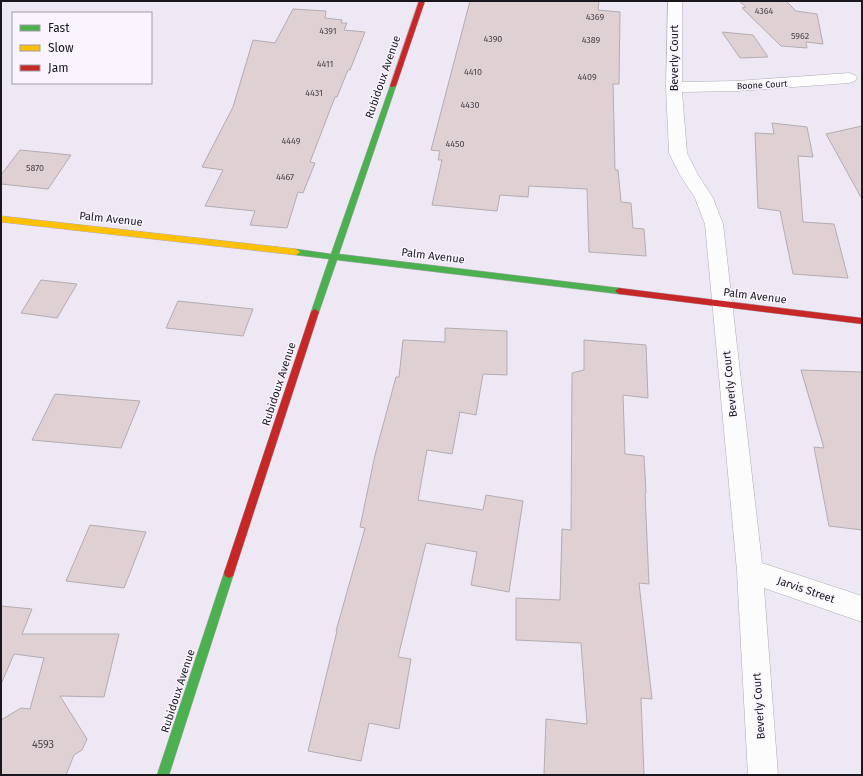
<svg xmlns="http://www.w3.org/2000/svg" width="863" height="776" font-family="'Fira Sans',sans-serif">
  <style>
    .building { fill: #dfd0d4; stroke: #b3acb0 }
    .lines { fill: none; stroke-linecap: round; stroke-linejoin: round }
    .street-casing { stroke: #aeaab3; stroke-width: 1 }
    .fast-casing { stroke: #aeaab3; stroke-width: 1 }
    .slow-casing { stroke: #aeaab3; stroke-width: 1 }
    .jam-casing { stroke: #aeaab3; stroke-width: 1 }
    .street { fill: #fcfcfd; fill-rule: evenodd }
    .fast { fill: #4caf50; fill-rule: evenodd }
    .slow { fill: #ffc107; fill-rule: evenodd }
    .jam { fill: #c62828; fill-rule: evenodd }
    .labels { text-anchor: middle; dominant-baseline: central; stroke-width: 3; stroke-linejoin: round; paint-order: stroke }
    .number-label { font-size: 9px; fill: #4c454c }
    .far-street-label { font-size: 9px; fill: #1b171e; stroke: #f9f4fd }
    .street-label { font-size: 11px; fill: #1b171e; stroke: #f9f4fd }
    .near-number-label { font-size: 11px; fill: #4c454c }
  </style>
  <rect width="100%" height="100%" fill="#eee8f4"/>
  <g class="building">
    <path d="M470,1H599L598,10L620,12L619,84H613L615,170H618L621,202L631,203L633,228L644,229L646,256L589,252L587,189L529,186L528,197L500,195L497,211L432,205L442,160H438L440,151L431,150Z"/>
    <path d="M739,1H786L796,11L817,14L823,44L806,42L807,48L781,46L742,8L746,7Z"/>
    <path d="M293,9L326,11L325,18L342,20L341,23H347L344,30L365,32L350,70H348L337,97H335L310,162L315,163L303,193L298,192L287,228L250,225L255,211L205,206L223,170L202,167L233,107L253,40L275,43Z"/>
    <path d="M722,32L753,35L768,57L740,58Z"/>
    <path d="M772,123L807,127L813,157L798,156L803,222L834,224L848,278L793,274L780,211L758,208L755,133L774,134Z"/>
    <path d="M862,126V199L826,134Z"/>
    <path d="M20,150L71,155L48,189L1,184V175Z"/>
    <path d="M41,280L77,284L57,318L21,313Z"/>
    <path d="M178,301L253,309L243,336L166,328Z"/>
    <path d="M445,328L507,331V375L483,374L476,415L460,412L452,454L427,450L418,500L483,510L486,495L523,501L509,592L471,585L477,552L426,543L398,657L411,659L399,729L369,723L361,761L308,751L337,631H336L365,528L360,527L375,455L396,377H399L403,340L445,342Z"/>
    <path d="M584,340L646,345L648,398L623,395L625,454L644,456L646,493H645L649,584L639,583L652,699L641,698L644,775H544L546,719L587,724L581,643L516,640V598L560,600L562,529L571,530L572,373L584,370Z"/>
    <path d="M801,370L862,372V530L829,526L814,447L824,448Z"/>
    <path d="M55,394L140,401L121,448L32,440Z"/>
    <path d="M90,525L146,532L124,588L66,581Z"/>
    <path d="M1,606L32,609L22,634H119L104,697L60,696L87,739L82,750L74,755L66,775H1V720L21,708L30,709L44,658L14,654L1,684Z"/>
  </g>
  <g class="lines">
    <defs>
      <path id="street" d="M668,1H682V82L737,81L849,73L855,75L857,78L855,81L849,83L737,91L682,92L687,153L698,175L713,198L723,224L762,563L862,596V622L764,588L778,775H748L737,571L705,224L695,198L680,175L669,153L666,87Z"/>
      <g id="fast">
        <path d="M393,84L396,86L339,254L619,288L622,289L623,291L622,293L619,294L337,260L319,312L318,314H312L311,312L329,259L296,255L292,252L296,249L331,254L390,86Z"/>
        <path d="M229,568L233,570L234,573L169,775H157L224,573L225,570Z"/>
      </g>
      <path id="slow" d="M1,216L296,249L300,252L296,255L1,222Z"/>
      <g id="jam">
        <path d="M419,1H425L396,86L391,87L390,86Z"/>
        <path d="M619,288L862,318V324L619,294L615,291Z"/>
        <path d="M315,309L319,312L234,573L233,576L229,578L225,576L224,573L311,312Z"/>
      </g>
    </defs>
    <use href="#street" class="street-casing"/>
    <use href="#fast" class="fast-casing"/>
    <use href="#slow" class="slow-casing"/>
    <use href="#jam" class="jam-casing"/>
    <use href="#street" class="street"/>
    <use href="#fast" class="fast"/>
    <use href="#slow" class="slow"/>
    <use href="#jam" class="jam"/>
  </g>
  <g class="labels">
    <g class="number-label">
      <text x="764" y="11">4364</text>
      <text x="595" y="17">4369</text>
      <text x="328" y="31">4391</text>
      <text x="800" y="36">5962</text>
      <text x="493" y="39">4390</text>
      <text x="591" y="40">4389</text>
      <text x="325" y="64">4411</text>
      <text x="473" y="72">4410</text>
      <text x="587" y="77">4409</text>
      <text x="314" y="93">4431</text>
      <text x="470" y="105">4430</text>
      <text x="291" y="141">4449</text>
      <text x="455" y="144">4450</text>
      <text x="35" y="168">5870</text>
      <text x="285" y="177">4467</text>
    </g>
    <g class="far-street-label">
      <text transform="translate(762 85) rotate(-3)">Boone Court</text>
    </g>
    <g class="street-label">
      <text transform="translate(674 58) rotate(-90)">Beverly Court</text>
      <text transform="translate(383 77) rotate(-71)">Rubidoux Avenue</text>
      <text transform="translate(111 219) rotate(6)">Palm Avenue</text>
      <text transform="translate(433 256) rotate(7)">Palm Avenue</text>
      <text transform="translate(755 296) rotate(7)">Palm Avenue</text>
      <text transform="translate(279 384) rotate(-72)">Rubidoux Avenue</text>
      <text transform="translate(730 384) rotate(-96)">Beverly Court</text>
      <text transform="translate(806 590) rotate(19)">Jarvis Street</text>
      <text transform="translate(178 691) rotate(-72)">Rubidoux Avenue</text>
      <text transform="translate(759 706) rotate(-94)">Beverly Court</text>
    </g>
    <g class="near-number-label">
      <text x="43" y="744">4593</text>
    </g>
  </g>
  <rect width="863" height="776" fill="none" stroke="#1b171e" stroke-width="4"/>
  <rect x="12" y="12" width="140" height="72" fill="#f9f4fd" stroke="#a09ca4"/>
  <rect x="20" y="25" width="20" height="6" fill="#4caf50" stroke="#a09ca4"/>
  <text x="48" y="32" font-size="12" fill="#1b171e">Fast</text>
  <rect x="20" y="45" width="20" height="6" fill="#ffc107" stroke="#a09ca4"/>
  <text x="48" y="52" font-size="12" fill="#1b171e">Slow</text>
  <rect x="20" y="65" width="20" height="6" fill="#c62828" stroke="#a09ca4"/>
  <text x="48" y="72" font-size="12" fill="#1b171e">Jam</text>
</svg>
